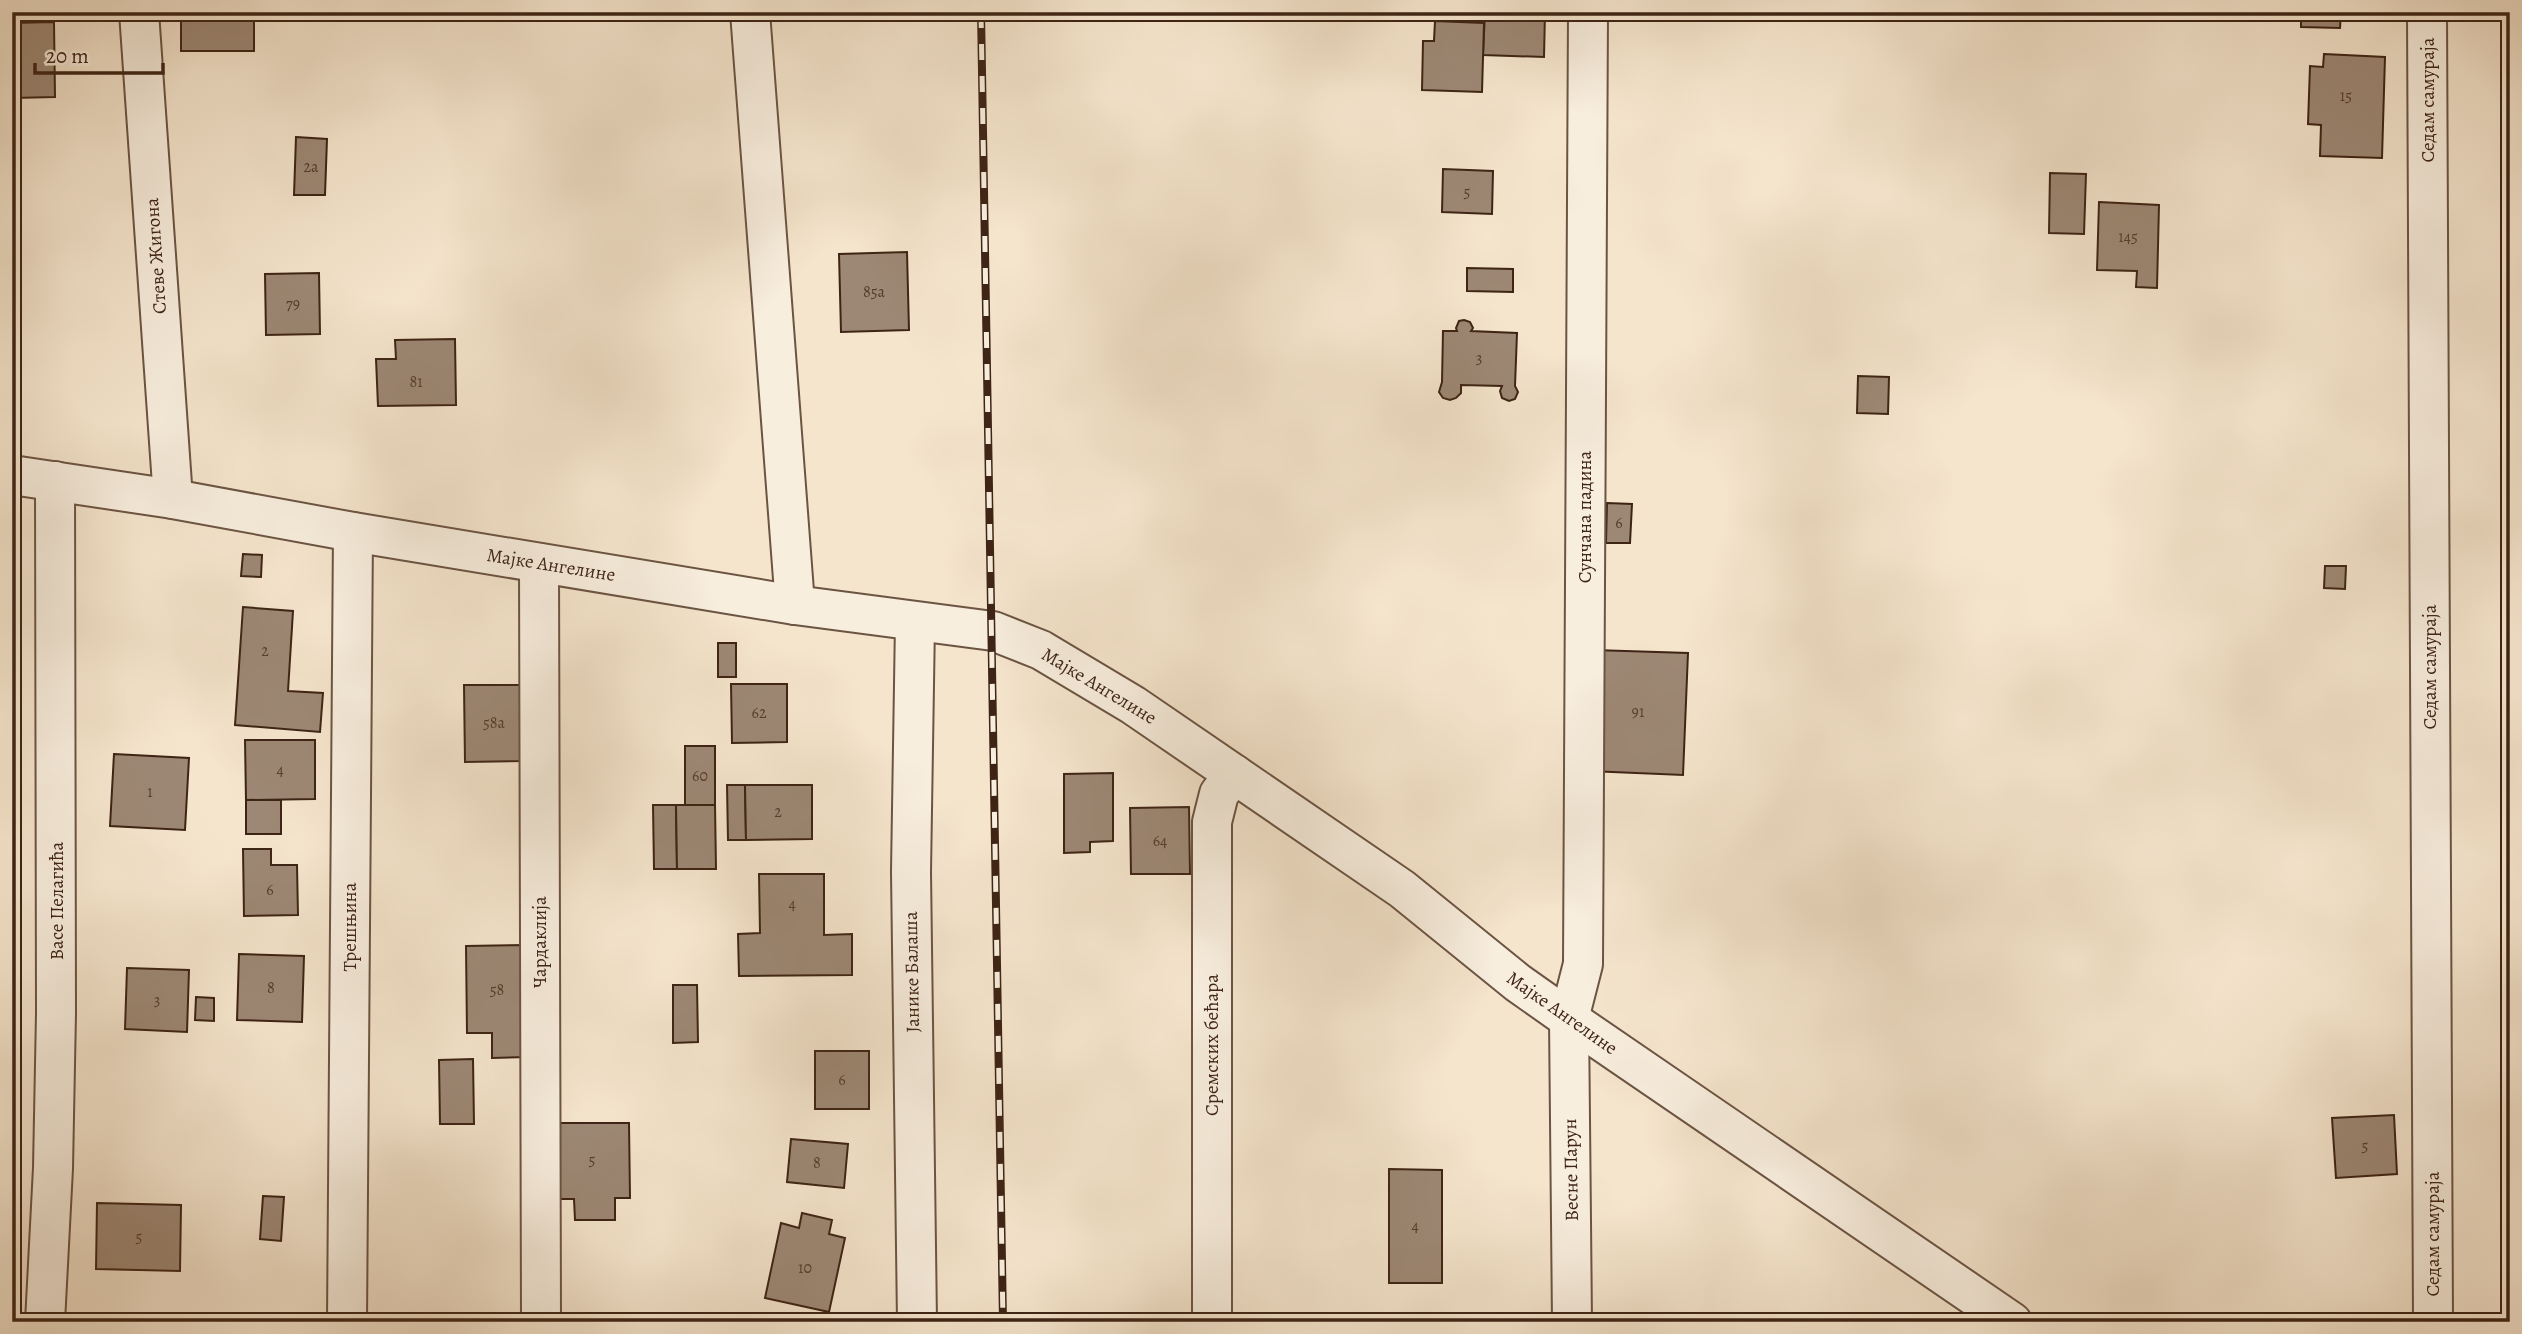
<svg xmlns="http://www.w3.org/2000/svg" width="2522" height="1334" font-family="Alegreya,serif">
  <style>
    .building { fill: #9d8875; stroke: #3e2415; stroke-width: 2 }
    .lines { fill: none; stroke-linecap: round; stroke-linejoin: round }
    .minor-casing { stroke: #6c5443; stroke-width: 42 }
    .minor { stroke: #f8eede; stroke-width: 38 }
    .rail-casing { stroke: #3e2415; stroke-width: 8 }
    .rail { stroke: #f8eede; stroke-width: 5; stroke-dasharray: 16; stroke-linecap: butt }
    .labels { text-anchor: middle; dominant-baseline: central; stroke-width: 7; stroke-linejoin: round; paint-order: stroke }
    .number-label { font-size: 16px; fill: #563d2d }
    .street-label { font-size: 19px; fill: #3e2415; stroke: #f8eede }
  </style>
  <rect width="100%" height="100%" fill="#f5e5cd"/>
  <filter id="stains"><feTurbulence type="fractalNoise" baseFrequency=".00286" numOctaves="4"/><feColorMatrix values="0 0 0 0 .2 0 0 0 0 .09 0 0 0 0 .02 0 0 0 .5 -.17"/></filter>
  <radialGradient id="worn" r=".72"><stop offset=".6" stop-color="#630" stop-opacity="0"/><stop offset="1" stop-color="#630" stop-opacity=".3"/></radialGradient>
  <g class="building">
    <rect x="181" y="12" width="73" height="39"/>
    <path d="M1485,12H1545L1544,57L1483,55Z"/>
    <path d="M2301,12H2341L2340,28L2301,27Z"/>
    <path d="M1435,21L1484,23L1482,92L1422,90L1423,41H1434Z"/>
    <path d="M54,22L55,97L12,98V23Z"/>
    <path d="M2324,54L2385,57L2382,158L2320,156L2321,125L2308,124L2310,66L2323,67Z"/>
    <path d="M296,137L327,139L325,195H294Z"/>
    <path d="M1443,169L1493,171L1492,214L1442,212Z"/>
    <path d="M2050,173L2086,174L2084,234L2049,233Z"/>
    <path d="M2099,202L2159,205L2157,288L2136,287L2137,271L2097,270Z"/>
    <path d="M907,252L909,330L841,332L839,254Z"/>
    <path d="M1467,268L1513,269V292L1467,291Z"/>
    <path d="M319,273L320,334L266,335L265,274Z"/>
    <path d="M1464,320L1470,322L1473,328L1471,331L1517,333L1515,386L1518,392L1515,399L1509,401L1502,398L1500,391L1502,386L1461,385V393L1456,398L1450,400L1443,398L1439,392L1442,382L1443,331H1457L1456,328L1459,321Z"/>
    <path d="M455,339L456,405L378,406L376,359H396L395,340Z"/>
    <path d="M1858,376L1889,377L1888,414L1857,413Z"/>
    <path d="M1607,503L1632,504L1630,543H1606Z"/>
    <path d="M243,554L262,555L261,577L241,576Z"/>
    <path d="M2325,566H2346L2345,589L2324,588Z"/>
    <path d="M243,607L293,611L288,691L323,693L320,732L235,725Z"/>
    <rect x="718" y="643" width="18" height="34"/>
    <path d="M1594,650L1688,653L1683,775L1589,771Z"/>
    <path d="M731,684H787V742L732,743Z"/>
    <path d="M464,685H523L524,761L465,762Z"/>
    <path d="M245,740H315V799L246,800Z"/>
    <rect x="685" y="746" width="30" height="59"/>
    <path d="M114,754L189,758L185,830L110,826Z"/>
    <path d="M1113,773V841L1090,842V852L1064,853V774Z"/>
    <path d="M727,785H745L746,840H728Z"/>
    <path d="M745,785H812V839L746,840Z"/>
    <rect x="246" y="800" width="35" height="34"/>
    <path d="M653,805H676L677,869H654Z"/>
    <path d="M676,805H715L716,869H677Z"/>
    <path d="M1189,807L1190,874H1131L1130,808Z"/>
    <path d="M243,849H271V865H297L298,915L244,916Z"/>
    <path d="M759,874H824V935L852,934V975L739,976L738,934L760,933Z"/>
    <path d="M527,945L529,1057L492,1058V1033H467L466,946Z"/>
    <path d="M239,954L304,956L302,1022L237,1020Z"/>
    <path d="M127,968L189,970L187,1032L125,1029Z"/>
    <path d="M673,985H697L698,1042L673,1043Z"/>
    <path d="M196,997L214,998V1021L195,1020Z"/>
    <rect x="815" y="1051" width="54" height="58"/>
    <path d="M473,1059L474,1124H440L439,1060Z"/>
    <rect x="12" y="1076" width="7" height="35"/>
    <path d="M2394,1115L2397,1174L2336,1178L2332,1118Z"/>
    <path d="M554,1123H629L630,1198H615V1220H575L574,1199H554Z"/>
    <path d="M791,1139L848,1144L844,1188L787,1182Z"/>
    <path d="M1389,1169L1442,1170V1283H1389Z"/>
    <path d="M263,1196L284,1197L281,1241L260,1239Z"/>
    <path d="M97,1203L181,1205L180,1271L96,1269Z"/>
    <path d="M802,1213L832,1220L829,1234L845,1238L829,1312L765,1298L781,1223L799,1228Z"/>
    <path d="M262,1315L303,1316V1322H262Z"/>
  </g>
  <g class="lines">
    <defs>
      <g id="minor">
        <path d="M139,12L173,499"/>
        <path d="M750,12L795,605"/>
        <path d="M2427,12L2433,1322"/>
        <path d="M12,475L173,499L353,532L795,605L993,631L1041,650L1133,705L1402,889L1518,983L1569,1019L2012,1322"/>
        <path d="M539,563L541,1322"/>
        <path d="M915,622L911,872L917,1322"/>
        <path d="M45,1322L53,1168L56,1013L55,481"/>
        <path d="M347,1322L353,532"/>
        <path d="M1212,1322V822L1219,794L1234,774"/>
        <path d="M1572,1322L1569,1019L1583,964L1588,12"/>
      </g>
    </defs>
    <use href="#minor" class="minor-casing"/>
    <use href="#minor" class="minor"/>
    <defs>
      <path id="rail" d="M981,12L1003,1322"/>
    </defs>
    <use href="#rail" class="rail-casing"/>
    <use href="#rail" class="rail"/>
  </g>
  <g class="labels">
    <g class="number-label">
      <text x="2346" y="96">15</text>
      <text x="311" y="167">2a</text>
      <text x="1467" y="192">5</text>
      <text x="2128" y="237">145</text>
      <text x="874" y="292">85a</text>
      <text x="293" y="304">79</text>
      <text x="1479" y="358">3</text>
      <text x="416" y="382">81</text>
      <text x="1619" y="523">6</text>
      <text x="265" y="651">2</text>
      <text x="1638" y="712">91</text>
      <text x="759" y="713">62</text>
      <text x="494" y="723">58a</text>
      <text x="280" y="770">4</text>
      <text x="700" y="776">60</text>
      <text x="150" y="792">1</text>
      <text x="778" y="812">2</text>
      <text x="1160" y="841">64</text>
      <text x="270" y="890">6</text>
      <text x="792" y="904">4</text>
      <text x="271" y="988">8</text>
      <text x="497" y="990">58</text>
      <text x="157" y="1000">3</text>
      <text x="842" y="1080">6</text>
      <text x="2365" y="1146">5</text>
      <text x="592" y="1160">5</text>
      <text x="817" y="1163">8</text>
      <text x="1415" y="1226">4</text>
      <text x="139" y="1237">5</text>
      <text x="805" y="1268">10</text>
    </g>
    <g class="street-label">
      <text transform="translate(2428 100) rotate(-90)">Седам самураја</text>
      <text transform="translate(156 256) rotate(-94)">Стеве Жигона</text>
      <text transform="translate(1585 517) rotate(-90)">Сунчана падина</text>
      <text transform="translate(551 565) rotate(9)">Мајке Ангелине</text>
      <text transform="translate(2430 667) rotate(-90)">Седам самураја</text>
      <text transform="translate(1099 686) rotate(31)">Мајке Ангелине</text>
      <text transform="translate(57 901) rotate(-90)">Васе Пелагића</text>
      <text transform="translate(350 927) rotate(-90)">Трешњина</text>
      <text transform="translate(540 942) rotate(-90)">Чардаклија</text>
      <text transform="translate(912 972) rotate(-91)">Јанике Балаша</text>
      <text transform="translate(1562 1013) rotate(35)">Мајке Ангелине</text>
      <text transform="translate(1212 1045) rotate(-90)">Сремских бећара</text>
      <text transform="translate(1571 1170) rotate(-91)">Весне Парун</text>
      <text transform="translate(2433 1234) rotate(-90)">Седам самураја</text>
    </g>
  </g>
  <rect width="2522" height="1334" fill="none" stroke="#f5e5cd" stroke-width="42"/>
  <rect x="14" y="14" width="2494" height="1306" fill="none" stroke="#3e2415" stroke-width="3.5"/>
  <rect x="21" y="21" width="2480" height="1292" fill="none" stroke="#3e2415" stroke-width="2"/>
  <path d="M35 63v10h128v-10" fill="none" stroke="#3e2415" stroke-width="3.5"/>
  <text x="46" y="63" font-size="21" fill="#3e2415" stroke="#f8eede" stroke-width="5" paint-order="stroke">20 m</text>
  <rect width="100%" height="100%" filter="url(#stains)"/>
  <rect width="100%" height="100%" fill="url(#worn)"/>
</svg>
